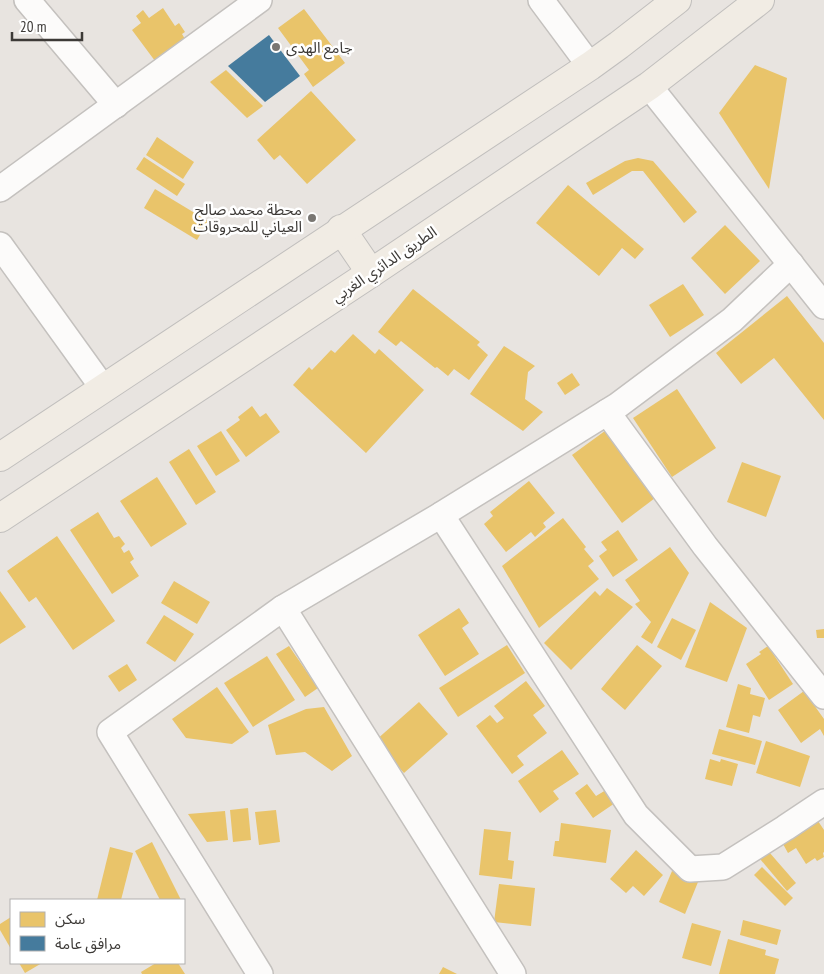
<svg xmlns="http://www.w3.org/2000/svg" width="824" height="974" font-family="'PT Sans Narrow','Noto Sans Arabic',sans-serif">
  <style>
    .homes { fill: #e9c46a }
    .public { fill: #457b9d }
    .lines { fill: none; stroke-linecap: round; stroke-linejoin: round }
    .street-casing { stroke: #c4c1be; stroke-width: 28 }
    .primary-casing { stroke: #c1bfbd; stroke-width: 30 }
    .street { stroke: #fcfbfa; stroke-width: 25 }
    .primary { stroke: #f1ece4; stroke-width: 28 }
    .poi-dot { fill: #797672; stroke: #fff; stroke-width: 2 }
    .labels { text-anchor: middle; dominant-baseline: central; stroke-width: 5; stroke-linejoin: round; paint-order: stroke }
    .poi-label { font-size: 15px; fill: #3d3a37; stroke: #fff; text-anchor: start }
    .street-label { font-size: 15px; fill: #3d3a37; stroke: #fff }
  </style>
  <rect width="100%" height="100%" fill="#e8e4e0"/>
  <g class="homes">
    <path d="M163,8L175,26L179,23L185,32L182,34L185,39L188,36L191,41L158,65L132,30L141,23L136,16L143,10L149,18Z"/>
    <path d="M304,9L345,63L313,87L304,74L309,70L278,28Z"/>
    <path d="M755,65L787,78L769,189L719,113Z"/>
    <path d="M226,70L263,106L247,118L210,82Z"/>
    <path d="M311,91L356,140L307,184L280,155L274,160L257,140Z"/>
    <path d="M157,137L194,162L183,179L146,155Z"/>
    <path d="M144,157L185,184L177,196L136,169Z"/>
    <path d="M638,158L653,161L697,212L684,223L643,171H632L593,195L586,183L625,161Z"/>
    <path d="M568,185L644,249L635,259L622,248L599,276L536,223Z"/>
    <path d="M155,189L208,221L197,240L144,208Z"/>
    <path d="M725,225L760,261L725,294L691,258Z"/>
    <path d="M683,284L704,315L670,337L649,305Z"/>
    <path d="M413,289L480,342L477,345L488,355L469,380L454,369L448,376L437,367L435,368L401,341L396,346L378,332Z"/>
    <path d="M787,296L824,343V420L774,358L741,384L716,353Z"/>
    <path d="M353,334L375,354L379,349L424,390L366,453L293,385L309,367L312,370L331,350L335,353Z"/>
    <path d="M504,346L535,366L528,372L525,399L543,412L523,431L470,394Z"/>
    <path d="M572,373L580,385L565,395L557,383Z"/>
    <path d="M677,389L716,448L672,477L633,418Z"/>
    <path d="M252,406L260,417L266,413L280,432L246,457L226,430L240,420L238,417Z"/>
    <path d="M609,428L659,495L622,523L572,455Z"/>
    <path d="M221,431L240,461L216,476L197,446Z"/>
    <path d="M189,449L216,492L196,505L169,462Z"/>
    <path d="M742,462L781,476L766,517L727,502Z"/>
    <path d="M157,477L187,524L151,547L120,501Z"/>
    <path d="M529,481L555,513L543,523L546,527L535,537L531,532L506,552L484,524L493,516L490,512Z"/>
    <path d="M98,512L114,538L119,536L125,544L121,548L124,553L129,550L134,559L130,562L139,576L112,594L70,530Z"/>
    <path d="M563,518L586,547L584,549L594,561L588,566L599,579L539,628L502,566Z"/>
    <path d="M618,530L638,560L613,577L599,556L607,550L601,542Z"/>
    <path d="M57,536L115,621L73,650L36,597L29,602L7,571Z"/>
    <path d="M670,547L689,573L652,644L641,637L651,622L635,604L640,601L625,580Z"/>
    <path d="M174,581L210,602L197,624L161,603Z"/>
    <path d="M607,588L633,607L571,670L544,643L595,591L600,596Z"/>
    <path d="M0,591L26,627L0,644Z"/>
    <path d="M710,602L747,628L727,682L685,667Z"/>
    <path d="M459,608L469,623L462,628L479,654L445,676L418,635Z"/>
    <path d="M164,615L194,634L175,662L146,643Z"/>
    <path d="M672,618L696,630L681,660L657,647Z"/>
    <path d="M824,629V638H817L816,630Z"/>
    <path d="M507,645L525,673L458,717L439,688Z"/>
    <path d="M637,645L662,666L625,710L601,689Z"/>
    <path d="M289,646L318,688L305,697L276,654Z"/>
    <path d="M768,646L793,684L769,700L746,664L761,654L759,652Z"/>
    <path d="M267,656L295,700L253,727L224,683Z"/>
    <path d="M127,664L137,680L119,692L108,676Z"/>
    <path d="M526,681L545,706L533,715L547,733L517,756L524,765L512,774L476,726L490,715L497,723L504,718L494,706Z"/>
    <path d="M738,684L751,688L750,694L765,698L760,717L753,715L749,733L726,727Z"/>
    <path d="M217,687L249,732L232,744L186,738L172,719Z"/>
    <path d="M804,691L824,719V736L820,729L801,743L778,710Z"/>
    <path d="M419,702L448,734L404,773L375,741Z"/>
    <path d="M324,707L352,756L332,771L305,752L276,755L268,725L306,709Z"/>
    <path d="M719,729L762,741L755,765L712,754Z"/>
    <path d="M766,741L810,756L800,787L756,773Z"/>
    <path d="M562,750L579,774L553,791L559,799L540,813L518,781Z"/>
    <path d="M710,759L720,762L721,759L738,764L732,786L705,779Z"/>
    <path d="M587,784L596,796L606,790L615,803L593,818L575,793Z"/>
    <path d="M248,808L251,840L233,842L230,810Z"/>
    <path d="M276,810L280,842L259,845L255,812Z"/>
    <path d="M225,811L228,840L207,842L188,814Z"/>
    <path d="M818,821L824,830V852L823,853L824,857L817,861L815,858L806,864L796,848L788,853L783,844Z"/>
    <path d="M561,823L611,830L606,863L553,856L555,841H559Z"/>
    <path d="M484,829L511,832L508,860L514,861L512,879L479,875Z"/>
    <path d="M152,842L181,900H160L135,851Z"/>
    <path d="M110,847L133,853L121,900H97Z"/>
    <path d="M636,850L663,875L644,896L633,886L626,893L610,879Z"/>
    <path d="M769,852L796,883L787,891L760,859Z"/>
    <path d="M762,867L793,898L785,906L754,875Z"/>
    <path d="M672,871L698,882L685,914L659,902Z"/>
    <path d="M499,884L535,888L531,926L494,922Z"/>
    <path d="M11,917V949L0,930V924Z"/>
    <path d="M743,920L781,930L777,945L740,935Z"/>
    <path d="M692,923L721,931L711,966L682,958Z"/>
    <path d="M728,939L766,950L765,955L779,959L775,974H719Z"/>
    <path d="M19,963H42L25,973Z"/>
    <path d="M156,963H178L185,974H142L141,972Z"/>
    <path d="M443,967L457,974H439Z"/>
  </g>
  <path class="public" d="M269,35L300,76L265,102L228,66Z"/>
  <g class="lines">
    <defs>
      <g id="street">
        <path d="M27,0L116,105"/>
        <path d="M541,0L590,66"/>
        <path d="M649,86L824,306"/>
        <path d="M0,189L259,0"/>
        <path d="M0,245L103,388"/>
        <path d="M607,412L705,546L824,696"/>
        <path d="M441,515L636,815L690,869L723,867L785,828L824,802"/>
        <path d="M283,608L513,974"/>
        <path d="M260,974L110,732L283,608L441,515L617,406L732,320L791,264"/>
      </g>
      <g id="primary">
        <path d="M341,229L371,273"/>
        <path d="M0,457L590,66L619,45L677,0"/>
        <path d="M0,518L371,273L649,86L760,0"/>
      </g>
    </defs>
    <use href="#street" class="street-casing"/>
    <use href="#primary" class="primary-casing"/>
    <use href="#street" class="street"/>
    <use href="#primary" class="primary"/>
  </g>
  <g class="poi-dot">
    <circle cx="276" cy="47" r="5"/>
    <circle cx="312" cy="218" r="5"/>
  </g>
  <g class="labels">
    <g class="poi-label">
      <text x="286" y="47">جامع الهدى</text>
      <text x="302" y="209" text-anchor="end">محطة محمد صالح<tspan x="302" dy="17">العياني للمحروقات</tspan></text>
    </g>
    <g class="street-label">
      <text transform="translate(384 264) rotate(-34)">الطريق الدائري الغربي</text>
    </g>
  </g>
  <rect x="10" y="899" width="175" height="65" fill="#ffffff" stroke="#b1b0af"/>
  <rect x="20" y="912" width="25" height="15" fill="#e9c46a" stroke="#b1b0af"/>
  <text x="55" y="924" font-size="15" fill="#3d3a37">سكن</text>
  <rect x="20" y="936" width="25" height="15" fill="#457b9d" stroke="#b1b0af"/>
  <text x="55" y="949" font-size="15" fill="#3d3a37">مرافق عامة</text>
  <path d="M12 32v8h70v-8" fill="none" stroke="#3d3a37" stroke-width="2.5"/>
  <text x="20" y="32" font-size="15" fill="#3d3a37" stroke="#ffffff" stroke-width="4" paint-order="stroke">20 m</text>
</svg>
